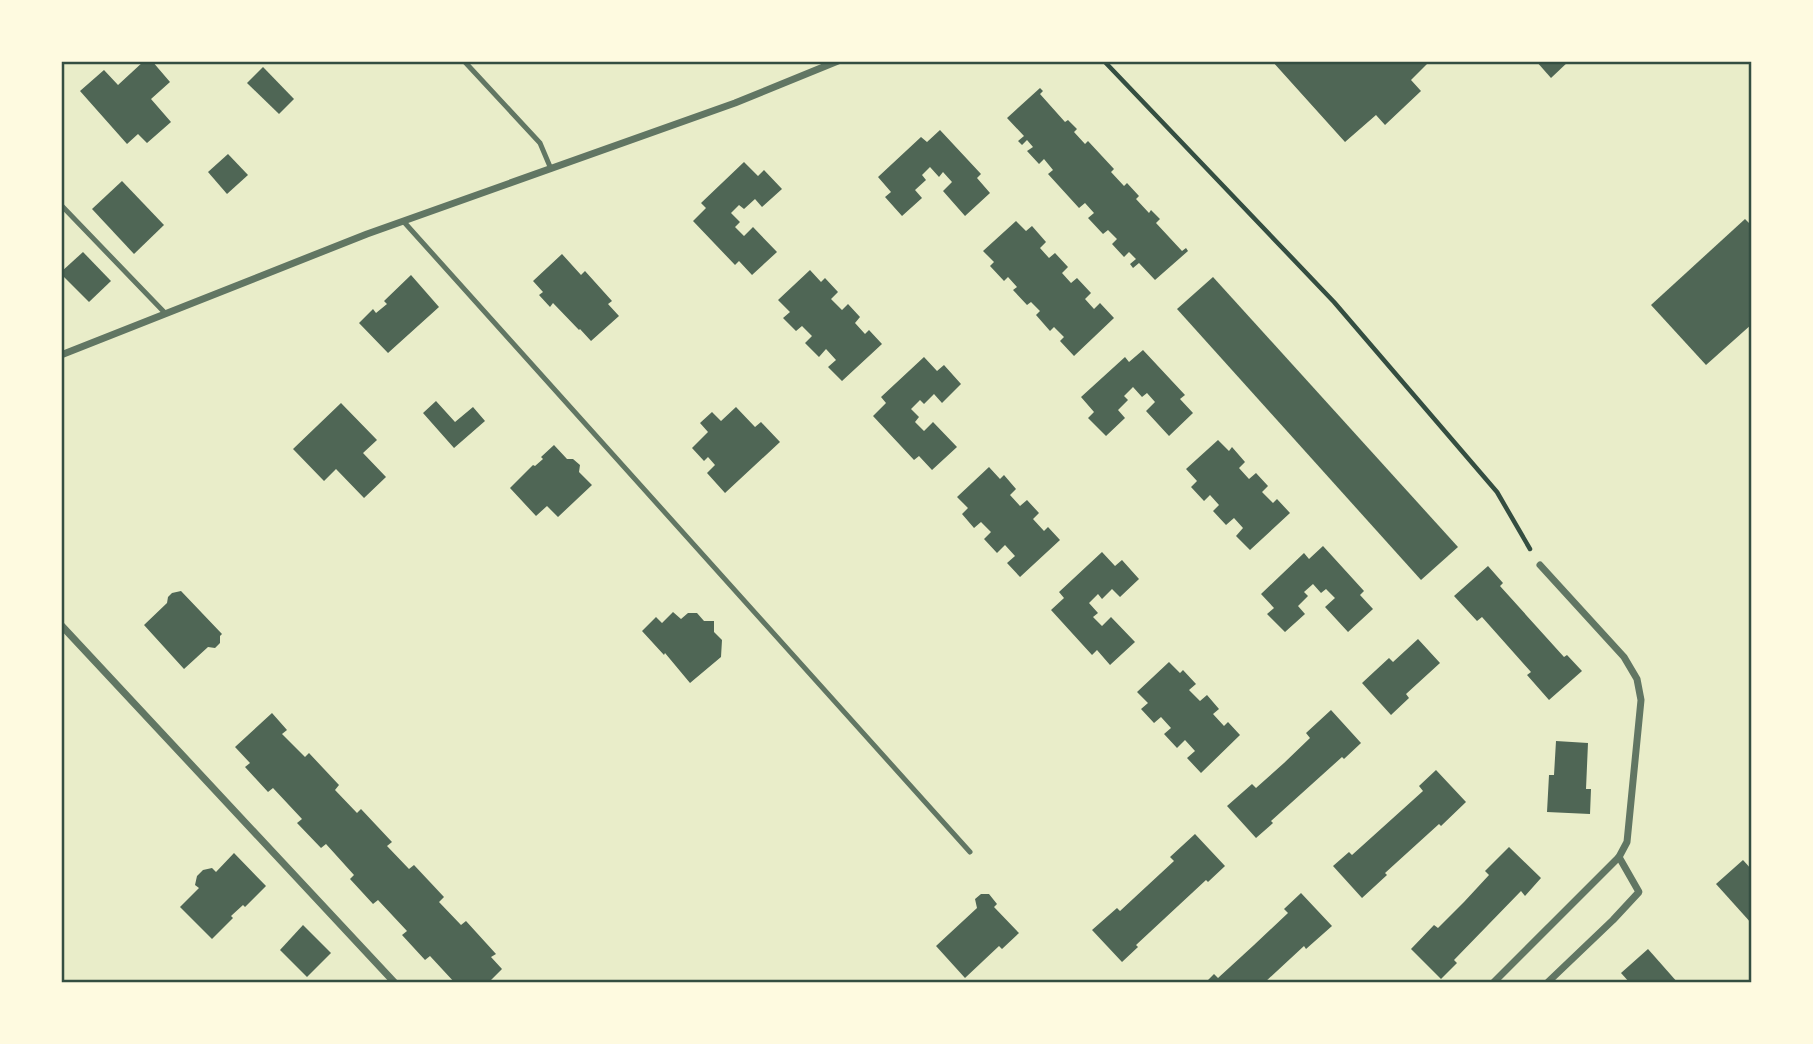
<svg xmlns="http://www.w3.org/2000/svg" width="1813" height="1044" font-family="'DejaVu Sans',sans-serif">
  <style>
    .building { fill: #4f6655 }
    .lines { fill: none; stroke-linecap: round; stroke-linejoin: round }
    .path { stroke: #344e41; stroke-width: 4.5 }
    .service { stroke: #617663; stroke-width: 5 }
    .minor { stroke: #617663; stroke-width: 7 }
    .neatline { fill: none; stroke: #344e41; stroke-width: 2.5 }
  </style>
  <rect width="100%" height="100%" fill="#e9edc9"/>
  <g class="building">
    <path d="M144,61H152L170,82L151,99L171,122L147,143L138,134L127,144L80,91L104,70L118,85Z"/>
    <path d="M1272,61H1430L1411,80L1421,91L1385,125L1376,115L1345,142Z"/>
    <path d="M1536,61H1569L1551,78Z"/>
    <path d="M263,67L294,99L279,114L247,83Z"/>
    <path d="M1040,88L1043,91L1040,94L1065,122L1068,120L1077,129L1074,132L1085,144L1088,141L1114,169L1111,172L1124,186L1127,183L1139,196L1136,199L1149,213L1151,210L1160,219L1156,223L1182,251L1186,248L1188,251L1155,280L1139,263L1133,268L1130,264L1136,259L1129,252L1124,257L1112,244L1117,239L1108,230L1103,234L1088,218L1094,213L1085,203L1079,208L1048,174L1053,170L1044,159L1039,164L1027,151L1033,147L1027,140L1022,145L1018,141L1024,136L1007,118Z"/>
    <path d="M940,130L981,174L977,178L990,193L965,216L943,191L952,182L943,172L939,177L930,167L922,175L926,180L915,190L922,198L902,216L885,197L891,192L878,177L921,137L927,142Z"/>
    <path d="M228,154L248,175L227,194L208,172Z"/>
    <path d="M744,162L758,176L764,170L782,189L762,207L755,199L744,209L739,205L731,213L740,222L735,227L744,236L753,227L777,252L752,275L739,261L735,265L693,221L706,208L701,203Z"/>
    <path d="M122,181L164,225L134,254L92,209Z"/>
    <path d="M1745,219L1752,226V324L1706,365L1651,305Z"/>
    <path d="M1016,221L1026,231L1032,226L1046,242L1040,248L1049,258L1055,253L1068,267L1062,273L1071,283L1077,278L1091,293L1085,299L1094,309L1100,303L1114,318L1074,356L1060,341L1064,337L1054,327L1050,331L1036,315L1040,311L1031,302L1027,305L1013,290L1017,287L1008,277L1004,281L990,266L994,262L983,251Z"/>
    <path d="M83,252L111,281L89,302L61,274V272Z"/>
    <path d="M562,254L581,275L585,271L612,301L608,304L619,316L591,341L580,329L579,330L553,303L550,307L539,295L543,292L533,281Z"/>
    <path d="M810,270L821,282L825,278L838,292L831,299L842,310L848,304L860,317L855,323L865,334L869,330L882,344L842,381L828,367L836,360L826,349L819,357L805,343L812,336L802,326L796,331L783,318L790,312L778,300Z"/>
    <path d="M411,275L439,307L388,353L359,323L373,309L376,313L387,304L384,301Z"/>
    <path d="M1213,277L1458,547L1421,580L1177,309Z"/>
    <path d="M1143,350L1185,395L1180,399L1193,413L1169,436L1146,411L1155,402L1147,393L1142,397L1133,387L1124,396L1128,400L1118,410L1125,418L1106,436L1088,418L1094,412L1081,397L1125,357L1129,362Z"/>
    <path d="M924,357L937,371L944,365L961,384L942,403L934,394L924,404L920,400L911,409L919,417L915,422L924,431L933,422L957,447L932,470L919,456L914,460L873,416L886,403L881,397Z"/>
    <path d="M436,401L455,422L473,407L485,421L454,448L423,413Z"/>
    <path d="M341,403L377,440L363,453L386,477L364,498L336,469L324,481L293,449Z"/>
    <path d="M736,407L755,427L761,422L780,442L725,493L707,473L715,465L708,457L704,461L692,448L708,432L700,423L712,412L721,421Z"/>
    <path d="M1218,440L1229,451L1232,447L1245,462L1239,468L1249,479L1256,473L1268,486L1262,492L1273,503L1277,499L1290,513L1250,550L1236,536L1243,528L1234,518L1226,525L1213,511L1219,505L1210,495L1204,501L1191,487L1197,481L1186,469Z"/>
    <path d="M554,445L567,459H573L580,465L579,472L592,485L558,517L547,506L536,516L510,488L533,465L535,466L543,459L541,457Z"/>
    <path d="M989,467L1000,479L1004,475L1016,489L1010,495L1020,506L1027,500L1039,513L1033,519L1044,531L1048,527L1060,540L1020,577L1007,563L1015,556L1005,545L997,553L984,539L991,532L981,522L974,528L962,514L968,508L957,497Z"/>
    <path d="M1323,546L1364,591L1360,595L1373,609L1348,632L1325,607L1335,598L1326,589L1321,593L1313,584L1304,592L1308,596L1298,606L1305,614L1285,632L1267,614L1274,608L1261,594L1304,553L1309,559Z"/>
    <path d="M1102,552L1115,566L1122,560L1139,579L1120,597L1112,589L1102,599L1098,594L1089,603L1098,613L1093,617L1102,626L1111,617L1135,642L1110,665L1097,650L1092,655L1051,610L1064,598L1059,592Z"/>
    <path d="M1488,566L1503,583L1500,586L1564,657L1567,655L1582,671L1549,700L1527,675L1531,672L1482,617L1477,621L1454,596Z"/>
    <path d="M181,591L222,634L220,636V643L215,648L208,647L184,669L144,625L167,603L168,597L172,593Z"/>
    <path d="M673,612L681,619L688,613H697L704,621H714V632L722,640L721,657L690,683L665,653L664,655L642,631L656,617L662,623Z"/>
    <path d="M1418,639L1440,663L1406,694L1409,698L1391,715L1362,683L1389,658L1393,662Z"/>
    <path d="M1169,662L1180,673L1183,670L1196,684L1189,690L1200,701L1207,695L1219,709L1213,714L1224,726L1228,722L1240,735L1201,773L1187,758L1195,751L1185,740L1177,748L1164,734L1171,728L1161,717L1154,723L1141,709L1148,703L1137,692Z"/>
    <path d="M1331,710L1361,743L1344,759L1342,757L1271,821L1273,823L1256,838L1227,806L1252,784L1256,788L1284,763L1310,738L1306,733Z"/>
    <path d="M272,713L287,730L282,734L305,757L309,753L339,785L335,790L357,813L361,809L392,842L387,846L409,869L414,865L444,897L439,902L461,925L466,921L496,954L491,957L502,969L488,983H455L430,956L425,960L402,935L407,931L378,900L373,904L350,879L354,875L326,844L321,848L297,823L302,819L273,788L268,792L245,767L250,763L235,747Z"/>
    <path d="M1556,741L1588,743L1586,789H1591L1590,814L1547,812L1549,775H1554Z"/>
    <path d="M1436,770L1466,802L1441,826L1439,824L1385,873L1387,875L1362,898L1333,866L1349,852L1352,855L1423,791L1419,786Z"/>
    <path d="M1195,834L1225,866L1208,882L1206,880L1136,945L1138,947L1122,962L1092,930L1117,908L1120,911L1174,861L1170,857Z"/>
    <path d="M1509,847L1541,878L1525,896L1521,891L1454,960L1457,963L1441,979L1411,949L1434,925L1438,928L1464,902L1489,875L1485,871Z"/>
    <path d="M234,853L266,886L245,907L243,905L231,916L233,918L212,939L180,907L199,888L195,885L197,876L203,870L212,868L216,872Z"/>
    <path d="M1743,860L1752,870V924L1716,884Z"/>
    <path d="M1301,893L1332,926L1306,949L1304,946L1264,983H1205L1214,974L1218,978L1254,945L1288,913L1284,909Z"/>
    <path d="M981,894H989L997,904L994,907L1019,933L1002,949L999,946L965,978L936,946L977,908L975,899Z"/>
    <path d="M303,925L331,953L307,977L280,950Z"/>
    <path d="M1648,949L1678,983H1630L1621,973Z"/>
  </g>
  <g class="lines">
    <path class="path" d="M1104,61L1334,302L1497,492L1530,549"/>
    <g class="service">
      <path d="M464,61L540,143L551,169"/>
      <path d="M61,205L165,313"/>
      <path d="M404,222L970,852"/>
    </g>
    <g class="minor">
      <path d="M61,355L367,234L735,103L838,61"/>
      <path d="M61,625L395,983"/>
      <path d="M1493,983L1619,857L1627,842L1641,700L1637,679L1624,657L1540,565"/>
      <path d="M1547,983L1613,920L1639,892L1619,857"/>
    </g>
  </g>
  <rect width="1813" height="1044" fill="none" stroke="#fefae0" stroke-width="126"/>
  <rect x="63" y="63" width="1687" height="918" class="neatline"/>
</svg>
